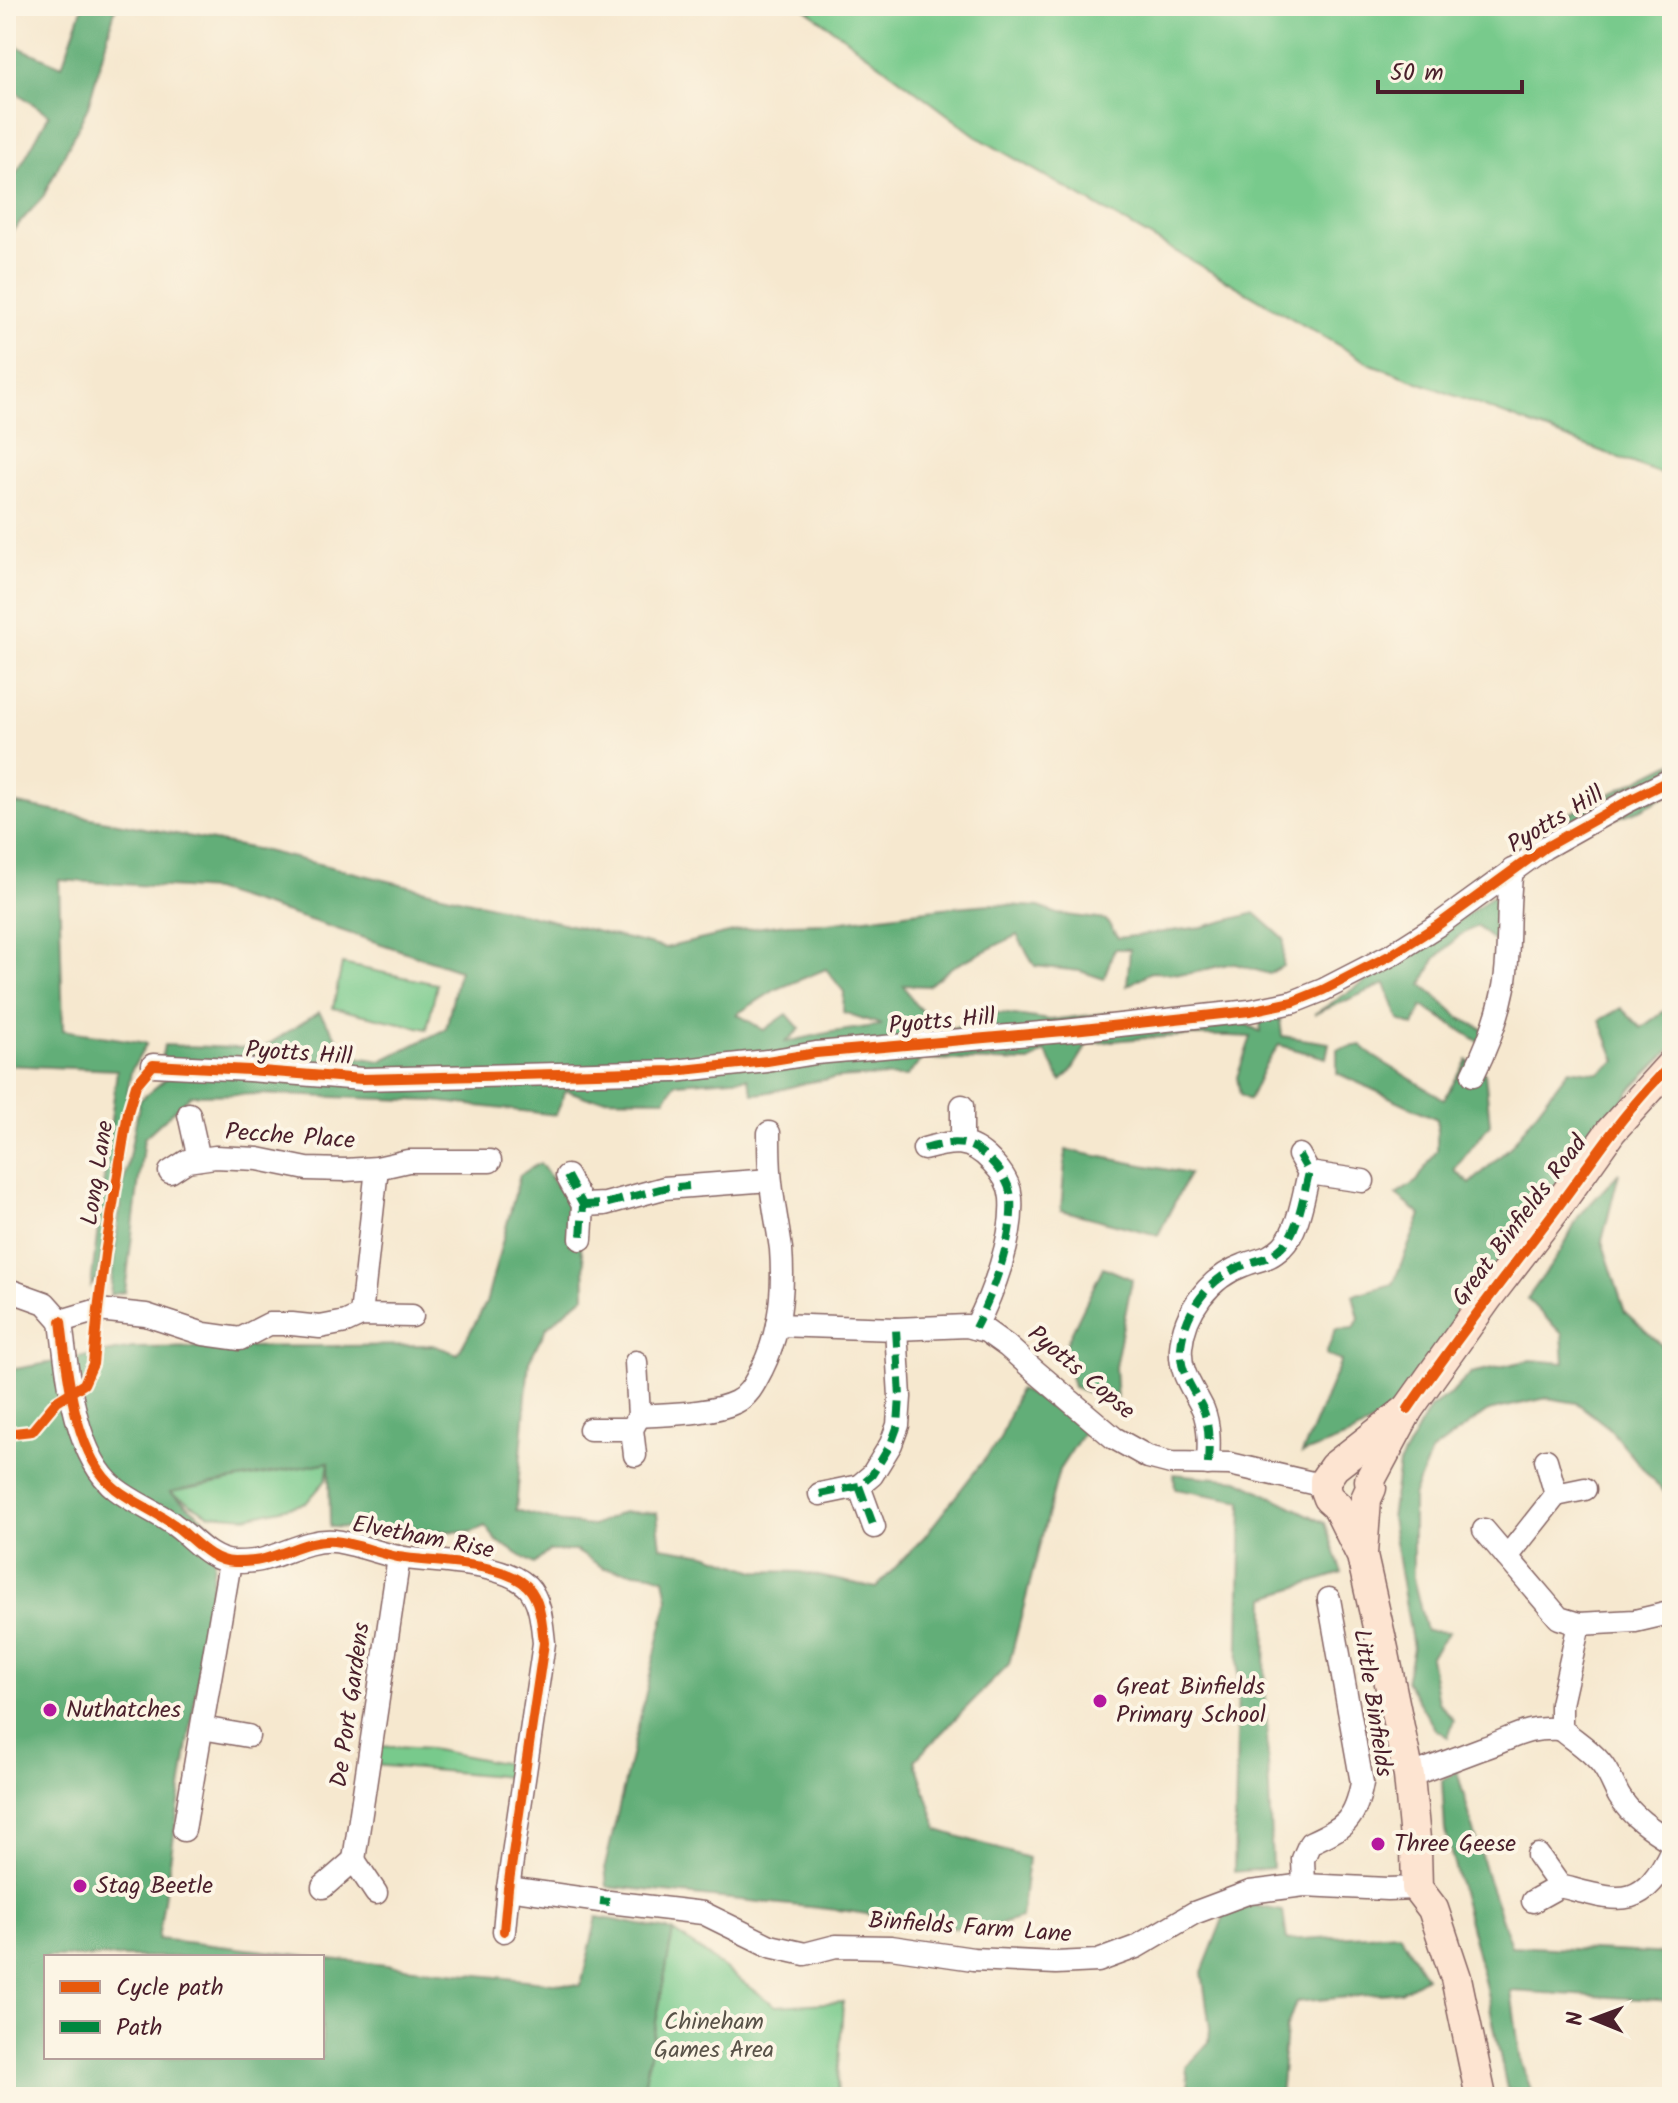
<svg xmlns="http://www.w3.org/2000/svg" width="1678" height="2103" font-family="Kalam,sans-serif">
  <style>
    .green { fill: #78ca8c; stroke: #61745c; stroke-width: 2 }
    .forest { fill: #62ae78; stroke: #566652; stroke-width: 2; fill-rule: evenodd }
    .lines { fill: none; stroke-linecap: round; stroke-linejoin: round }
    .street-casing { stroke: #866564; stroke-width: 25 }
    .secondary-casing { stroke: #866564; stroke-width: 33 }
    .street { stroke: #fff; stroke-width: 22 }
    .secondary { stroke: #fde4d1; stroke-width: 30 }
    .quiet { stroke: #00873e; stroke-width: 8; stroke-dasharray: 16 8; stroke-linecap: butt }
    .cycleway-casing { stroke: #fcf5e5; stroke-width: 15 }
    .cycleway { stroke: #e8590c; stroke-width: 10 }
    .poi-dot { fill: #b5179e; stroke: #fcf5e5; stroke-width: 3 }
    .labels { text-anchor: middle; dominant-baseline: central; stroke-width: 8; stroke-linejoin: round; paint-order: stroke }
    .street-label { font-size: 24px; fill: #4a1f2b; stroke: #fcf5e5 }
    .poi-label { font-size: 24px; fill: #4a1f2b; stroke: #fcf5e5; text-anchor: start }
    .park-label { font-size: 24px; fill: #585248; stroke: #fcf5e5 }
  </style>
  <rect width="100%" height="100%" fill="#fcf5e5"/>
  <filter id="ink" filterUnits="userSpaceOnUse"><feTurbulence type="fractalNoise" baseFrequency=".0125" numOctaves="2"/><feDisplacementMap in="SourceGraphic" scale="16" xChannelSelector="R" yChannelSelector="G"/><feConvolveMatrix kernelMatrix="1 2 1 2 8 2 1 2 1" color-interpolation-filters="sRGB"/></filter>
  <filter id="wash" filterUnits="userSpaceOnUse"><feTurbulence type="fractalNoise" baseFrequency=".006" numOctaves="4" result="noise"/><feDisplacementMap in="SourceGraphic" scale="32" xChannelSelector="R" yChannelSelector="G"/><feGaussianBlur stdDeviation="1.8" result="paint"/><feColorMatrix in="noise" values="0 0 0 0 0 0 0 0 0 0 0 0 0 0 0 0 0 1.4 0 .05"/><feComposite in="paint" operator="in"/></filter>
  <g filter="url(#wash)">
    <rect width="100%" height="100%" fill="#f6e8cf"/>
    <g class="green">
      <path d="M802,6H1672V478L1371,364L979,138Z"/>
      <path d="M342,964L437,984L427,1029L333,1008Z"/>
      <path d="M329,1462L326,1480L306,1503L247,1517L209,1514L169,1492Z"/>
      <path d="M377,1746L430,1749L523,1767L521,1778L374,1765Z"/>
      <path d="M673,1931L776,2006L843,2002L837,2097H642Z"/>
    </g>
    <g class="forest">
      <path d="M83,6H116L88,107L43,197L6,238V192L49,115L6,85V42L62,66Z"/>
      <path d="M1672,763V793L1640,810L1548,841L1537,828L1580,809Z"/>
      <path d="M6,802L261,850L665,948L746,929L786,924L828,923L943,908L990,904L1039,907L1058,914L1106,920L1118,938L1202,927L1255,913L1284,939L1283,966L1269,974L1232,963L1187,974L1151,972L1127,986L1130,949H1114L1104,979L1080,971L1035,966L1017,935L952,967L928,986L903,985L914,1003L942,1031L960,1026L980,1013H1001L1050,1020L1142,1009L1144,1026L1244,1023L1261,1032L1260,1020L1280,1019L1282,1036L1329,1043L1326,1058L1279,1045L1265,1065L1249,1100L1240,1095L1237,1077L1251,1037C1196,1034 1142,1037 1088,1044L1070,1073L1061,1081L1045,1051L1030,1062L923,1059L906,1077C876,1076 846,1076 816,1081C796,1084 772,1094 753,1094L748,1078L676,1083L665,1099L588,1098L566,1090L556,1115L434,1101L255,1094L191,1095L144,1138L125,1292L110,1295L121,1198L140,1100L174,1072L162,1056L164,1045L261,1049L319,1012L350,1056L381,1061L446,1029L459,970L319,923L213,890L59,880L63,1030L147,1043L131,1071L97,1279L91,1286L117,1070L6,1065ZM826,969L844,992L843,1012L882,1025L832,1032L786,1042L800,1029L787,1014L764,1030L737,1014L775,990Z"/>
      <path d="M1508,893L1497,944L1477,926L1460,935L1435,959L1422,984L1460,1018L1487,1031L1481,1043L1422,1006L1414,1026L1399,1020L1385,984L1314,1014L1444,932L1491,897Z"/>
      <path d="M1672,1005V1048L1634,1086L1395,1410L1347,1437L1302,1454L1341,1361L1326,1355L1335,1329L1354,1328L1359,1318L1353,1295L1393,1284L1421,1215L1396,1195L1417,1181L1437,1150V1119L1337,1073V1049L1361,1045L1373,1056L1444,1099L1467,1060L1485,1073L1490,1124L1454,1170L1470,1184L1510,1147L1569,1069L1599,1073L1616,1061L1600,1020L1621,1008L1641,1028Z"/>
      <path d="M1066,1150L1189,1174L1158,1235L1061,1210Z"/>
      <path d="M540,1163L570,1205L584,1261L585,1295L547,1327L529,1361L516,1510L564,1523L593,1526L623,1512L657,1513L661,1547L706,1554L756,1571L800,1572L876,1588L924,1537L1000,1439L1019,1389L1087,1427L1059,1470L1009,1664L915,1760L938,1830L1028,1858L1021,1918L979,1931L847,1911L607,1886L605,1866L668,1599L664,1578L651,1574L604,1568L576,1551H549L534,1564L497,1541L485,1526L472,1532L330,1527L329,1462L170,1492L217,1529L211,1594L158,1939L317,1957H46V2057H322V1958L581,1986L597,1917L673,1931L642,2097H6V1383L9,1370L133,1348L432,1345L458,1354L486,1303L520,1175Z"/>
      <path d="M1619,1173L1602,1241L1625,1312L1672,1355V1499L1655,1483L1608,1427L1577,1403L1547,1398L1488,1411L1431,1452L1413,1496V1578L1426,1631L1449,1632L1430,1657L1438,1702L1454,1720L1448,1737L1435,1729L1406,1681L1413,1648L1391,1518L1399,1464L1430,1408L1453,1392L1471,1373L1531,1360L1564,1363L1562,1334L1527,1299L1561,1251L1579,1216Z"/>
      <path d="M1103,1267L1132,1279L1115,1367L1117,1403L1073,1387L1063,1350Z"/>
      <path d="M1174,1474L1238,1480L1325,1523L1342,1573L1266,1597L1265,1682L1272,1868L1234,1872L1242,1501L1175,1489Z"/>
      <path d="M1457,1771L1488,1880L1511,1946L1672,1954V2001L1511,1991L1521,2062L1533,2095L1507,2089L1486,1988L1445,1830L1442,1781Z"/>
      <path d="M1251,1905L1283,1911L1287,1940L1399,1933L1426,1977L1401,1992L1296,2002L1286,2029L1280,2097H1190L1186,2067L1209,2042L1210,2028L1202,1972L1224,1916Z"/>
    </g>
  </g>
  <g filter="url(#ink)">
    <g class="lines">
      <defs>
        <g id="street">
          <path d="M153,1065L249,1070L362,1079L674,1071L767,1061L816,1053L1064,1031L1250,1011L1293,1002L1323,990L1391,955L1438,925L1544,848L1626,802L1672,779"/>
          <path d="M1473,1075C1487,1047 1498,1018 1504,987C1511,948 1506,908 1512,870"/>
          <path d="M189,1114L199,1159"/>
          <path d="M962,1143V1106"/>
          <path d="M924,1149C953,1141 969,1138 991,1161C1001,1171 1010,1184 1011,1198C1014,1238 993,1293 975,1328"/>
          <path d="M170,1172L187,1161L215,1157L258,1159L307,1169L345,1170L377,1168L408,1161H490"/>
          <path d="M1309,1173L1363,1181"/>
          <path d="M567,1176L583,1205L581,1239"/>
          <path d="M583,1205L605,1204L664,1188L770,1180"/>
          <path d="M6,1289L45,1303L61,1321"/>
          <path d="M361,1315L377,1168"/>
          <path d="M61,1321C67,1371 74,1456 116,1489C134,1503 155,1511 173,1524C192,1537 209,1561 234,1562C243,1562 255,1562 264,1559C287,1553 308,1539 334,1541C354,1543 378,1553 398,1557C434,1563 500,1561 527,1586C541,1600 542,1625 544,1643L508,1888L504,1931"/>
          <path d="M61,1321L98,1310L146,1315L204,1334L240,1339L269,1324H292L320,1327L346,1322L361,1315L412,1316"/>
          <path d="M777,1325L896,1329L967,1326L986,1331L1007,1346L1035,1371L1114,1438L1148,1457L1171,1463L1230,1464L1325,1486"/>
          <path d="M639,1416C666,1414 712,1414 736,1402C750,1395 755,1382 762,1369C780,1333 784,1289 781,1249C778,1227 773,1204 771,1182C769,1166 769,1149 769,1133"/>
          <path d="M590,1429H632"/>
          <path d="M635,1455L632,1429L639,1416L636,1362"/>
          <path d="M1546,1460L1556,1495L1585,1489"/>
          <path d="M1208,1464C1209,1446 1210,1426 1203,1409C1193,1388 1179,1373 1181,1348C1184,1311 1210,1277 1244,1265C1261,1258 1267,1261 1282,1247C1299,1230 1303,1196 1309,1173L1299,1155"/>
          <path d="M859,1486L874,1527"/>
          <path d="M820,1494L859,1486L872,1475L891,1444L898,1425L900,1397L896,1329"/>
          <path d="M1484,1530L1559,1618L1579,1624L1635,1621L1665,1614"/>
          <path d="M1507,1557L1556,1495"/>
          <path d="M1579,1624L1561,1704V1729C1574,1740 1589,1749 1600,1762C1609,1772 1613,1785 1619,1796C1631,1816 1652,1830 1672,1842"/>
          <path d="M202,1728L248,1736"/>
          <path d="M1409,1776C1433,1767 1457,1758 1481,1749C1515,1738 1522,1727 1561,1729"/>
          <path d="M184,1830L230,1562"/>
          <path d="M354,1860L399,1557"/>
          <path d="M1304,1885L1303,1859L1310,1843C1344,1827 1355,1822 1362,1783L1329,1599"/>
          <path d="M1560,1886C1619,1901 1642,1913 1672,1849"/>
          <path d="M323,1887L354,1860L376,1893"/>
          <path d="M508,1888L600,1901"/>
          <path d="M1533,1901L1560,1886L1538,1855"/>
          <path d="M609,1902L703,1913L770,1946L805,1954L836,1946L891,1947L973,1959L1056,1963L1098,1961L1136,1947L1194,1913L1250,1892L1304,1885L1387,1889L1417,1888"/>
        </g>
        <g id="secondary">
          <path d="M1408,1409L1334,1467L1325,1480V1490L1328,1498L1337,1506L1362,1556L1383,1649L1409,1776L1416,1850L1417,1888L1433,1909L1456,1978L1481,2097"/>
          <path d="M1362,1554L1366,1499L1371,1488L1370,1480L1408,1409L1487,1298L1554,1211L1611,1131L1672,1064"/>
        </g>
      </defs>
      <use href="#street" class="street-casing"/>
      <use href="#secondary" class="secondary-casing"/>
      <use href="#street" class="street"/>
      <use href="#secondary" class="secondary"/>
      <g class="quiet">
        <path d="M924,1149C953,1141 969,1138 991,1161C1001,1171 1010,1184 1011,1198C1014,1238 993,1293 975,1328"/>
        <path d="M567,1176L583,1205L581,1239"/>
        <path d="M583,1205L605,1204L664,1188L689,1186"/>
        <path d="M1208,1464C1209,1446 1210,1426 1203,1409C1193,1388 1179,1373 1181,1348C1184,1311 1210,1277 1244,1265C1261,1258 1267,1261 1282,1247C1299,1230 1303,1196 1309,1173L1299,1155"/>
        <path d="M859,1486L874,1527"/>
        <path d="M820,1494L859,1486L872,1475L891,1444L898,1425L900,1397L896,1329"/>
        <path d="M600,1901L609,1902"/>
      </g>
      <defs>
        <g id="cycleway">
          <path d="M61,1321C67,1371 74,1456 116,1489C134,1503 155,1511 173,1524C192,1537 209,1561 234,1562C243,1562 255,1562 264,1559C287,1553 308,1539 334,1541C354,1543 378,1553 398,1557C434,1563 500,1561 527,1586C541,1600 542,1625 544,1643L508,1888L504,1931"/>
          <path d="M1408,1409C1454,1341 1505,1277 1554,1212C1592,1161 1626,1108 1672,1064"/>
          <path d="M6,1434L32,1431L57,1401L84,1384L93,1364L98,1310L105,1254L128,1112L136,1085L153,1065L249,1070L362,1079L674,1071L767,1061L816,1053L1064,1031L1250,1011L1293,1002L1323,990L1391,955L1438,925L1544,848L1626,802L1672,779"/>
        </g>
      </defs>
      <use href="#cycleway" class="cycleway-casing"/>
      <use href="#cycleway" class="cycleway"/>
    </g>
  </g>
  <g class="poi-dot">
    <circle cx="1100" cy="1701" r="8"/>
    <circle cx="50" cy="1710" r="8"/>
    <circle cx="1378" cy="1844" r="8"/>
    <circle cx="80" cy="1886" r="8"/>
  </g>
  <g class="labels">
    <g class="street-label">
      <text transform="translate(1556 820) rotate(-31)">Pyotts Hill</text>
      <text transform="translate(942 1022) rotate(-5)">Pyotts Hill</text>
      <text transform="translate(299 1054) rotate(4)">Pyotts Hill</text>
      <text transform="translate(290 1137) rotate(4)">Pecche Place</text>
      <text transform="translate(98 1173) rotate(-81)">Long Lane</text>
      <text transform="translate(1520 1221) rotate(-53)">Great Binfields Road</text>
      <text transform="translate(1081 1373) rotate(40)">Pyotts Copse</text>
      <text transform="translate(423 1538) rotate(11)">Elvetham Rise</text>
      <text transform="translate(1372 1703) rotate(81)">Little Binfields</text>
      <text transform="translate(351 1705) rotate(-82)">De Port Gardens</text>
      <text transform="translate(970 1928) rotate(4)">Binfields Farm Lane</text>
    </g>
    <g class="poi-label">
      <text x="1116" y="1687">Great Binfields<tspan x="1116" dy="28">Primary School</tspan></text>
      <text x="66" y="1710">Nuthatches</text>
      <text x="1394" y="1844">Three Geese</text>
      <text x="96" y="1886">Stag Beetle</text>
    </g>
    <g class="park-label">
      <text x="714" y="2022">Chineham<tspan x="714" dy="28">Games Area</tspan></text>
    </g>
  </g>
  <rect width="1678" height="2103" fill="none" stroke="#fcf5e5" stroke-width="32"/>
  <rect x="44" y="1955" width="280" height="104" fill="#fcf5e5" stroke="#b59f9b" stroke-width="2"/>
  <rect x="60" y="1981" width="40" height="12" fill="#e8590c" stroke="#b59f9b" stroke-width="2"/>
  <text x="116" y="1995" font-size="24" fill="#4a1f2b">Cycle path</text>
  <rect x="60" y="2021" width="40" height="12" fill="#00873e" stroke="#b59f9b" stroke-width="2"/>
  <text x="116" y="2035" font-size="24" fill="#4a1f2b">Path</text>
  <g transform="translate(1594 2019) rotate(271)" stroke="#fcf5e5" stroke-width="6" paint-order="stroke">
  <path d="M0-6L14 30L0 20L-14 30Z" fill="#4a1f2b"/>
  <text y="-12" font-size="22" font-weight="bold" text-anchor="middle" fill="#4a1f2b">N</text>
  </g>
  <path d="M1378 80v12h144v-12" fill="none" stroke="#4a1f2b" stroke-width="4"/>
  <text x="1390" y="80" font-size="24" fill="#4a1f2b" stroke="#fcf5e5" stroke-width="6" paint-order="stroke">50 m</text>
</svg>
